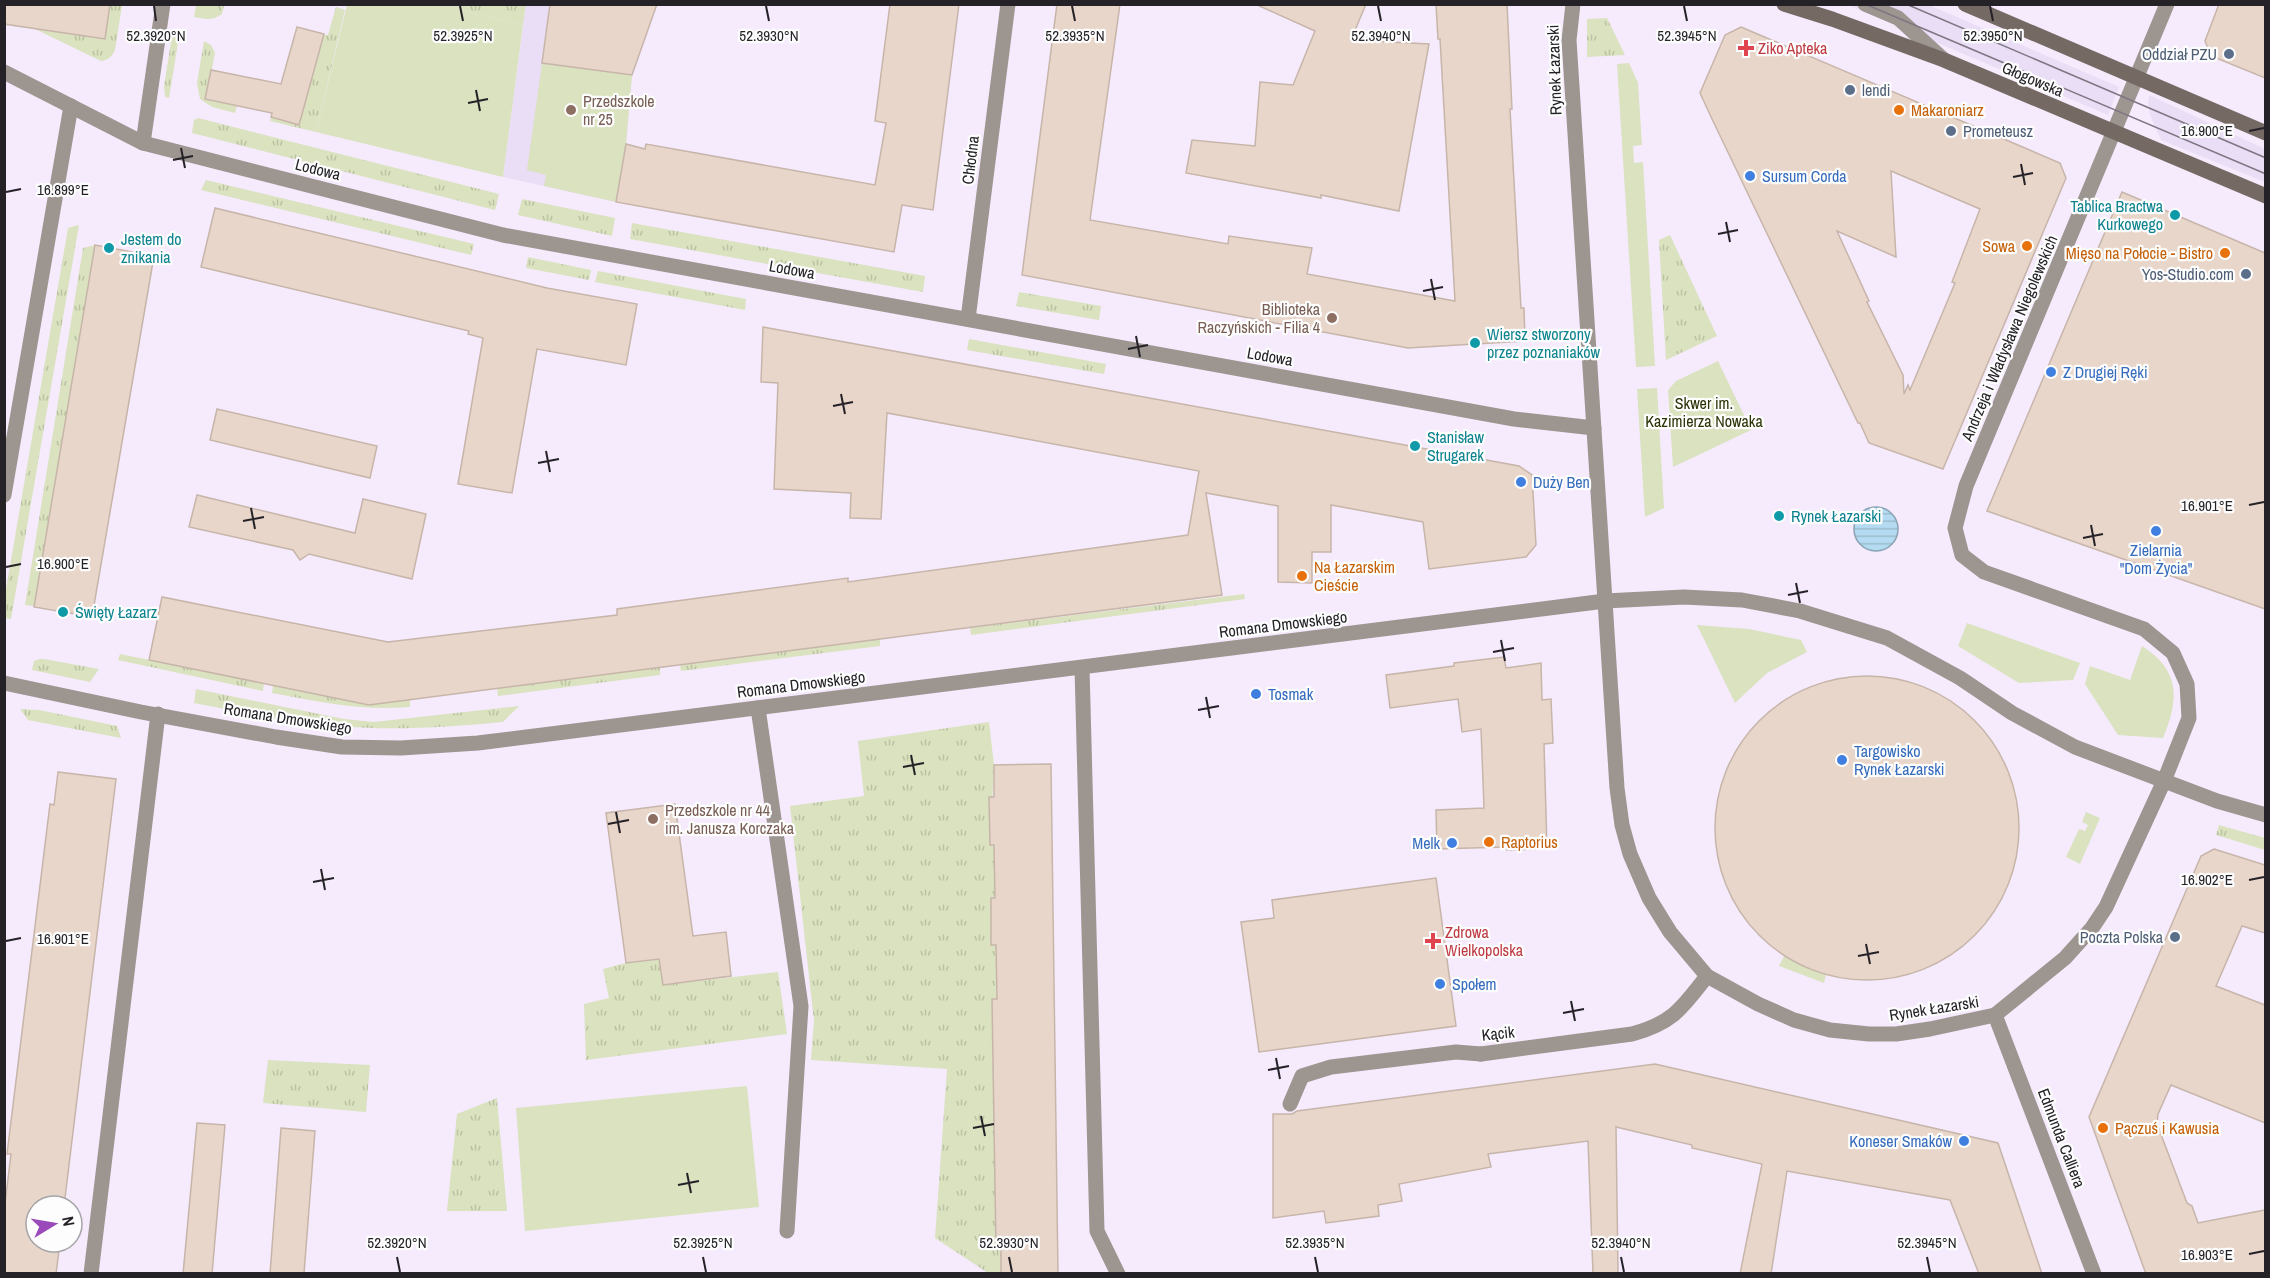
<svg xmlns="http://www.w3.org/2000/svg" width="2270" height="1278" font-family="'Archivo Narrow',sans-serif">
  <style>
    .built { fill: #eaddf6 }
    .grass { fill: url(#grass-tufts) }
    .garden { fill: #dae2bf }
    .water { fill: url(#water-rules); stroke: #89a3b4; stroke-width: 1.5 }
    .building { fill: #e8d6ca; stroke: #c7b5aa; stroke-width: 1.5; fill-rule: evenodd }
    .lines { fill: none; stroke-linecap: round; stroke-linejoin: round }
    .lane { stroke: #9c9590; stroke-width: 15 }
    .street { stroke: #9c9590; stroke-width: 15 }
    .secondary { stroke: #756963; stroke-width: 15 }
    .tram { stroke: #7d7782; stroke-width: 1.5 }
    .ticks { fill: none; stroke: #242127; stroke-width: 2 }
    .health-dot { fill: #e0444e; stroke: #fdfdfd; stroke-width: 2 }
    .service-dot { fill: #5c6f8a; stroke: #fdfdfd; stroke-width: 2 }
    .education-dot { fill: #8d6e63; stroke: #fdfdfd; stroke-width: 2 }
    .food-dot { fill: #e8710a; stroke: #fdfdfd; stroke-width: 2 }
    .shop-dot { fill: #3f7fe0; stroke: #fdfdfd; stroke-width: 2 }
    .culture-dot { fill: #0f9aa8; stroke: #fdfdfd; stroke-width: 2 }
    .labels { text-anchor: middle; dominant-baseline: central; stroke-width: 4.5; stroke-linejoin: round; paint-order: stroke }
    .health-label { font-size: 16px; fill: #be3a42; stroke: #fdfdfd; text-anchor: start }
    .service-label { font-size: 16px; fill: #4e5e75; stroke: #fdfdfd; text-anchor: end }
    .street-label { font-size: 16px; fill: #242127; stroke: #fdfdfd }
    .education-label { font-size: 16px; fill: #785e54; stroke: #fdfdfd; text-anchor: start }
    .food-label { font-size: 16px; fill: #c56008; stroke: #fdfdfd; text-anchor: start }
    .shop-label { font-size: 16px; fill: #366cbe; stroke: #fdfdfd; text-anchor: start }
    .culture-label { font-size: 16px; fill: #0d838f; stroke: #fdfdfd; text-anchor: start }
    .park-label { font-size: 16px; fill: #2b3205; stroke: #fdfdfd }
    .ticks-label { font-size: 15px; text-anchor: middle; fill: #242127; stroke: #fdfdfd; stroke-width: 4.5; stroke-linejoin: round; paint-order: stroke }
  </style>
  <defs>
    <pattern id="grass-tufts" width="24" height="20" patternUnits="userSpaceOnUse" patternTransform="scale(1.5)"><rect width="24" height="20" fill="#dae2bf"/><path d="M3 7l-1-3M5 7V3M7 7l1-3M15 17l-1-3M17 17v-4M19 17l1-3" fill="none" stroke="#bbc2a4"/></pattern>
    <pattern id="water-rules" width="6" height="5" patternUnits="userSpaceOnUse" patternTransform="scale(1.5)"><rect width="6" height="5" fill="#b4dbf1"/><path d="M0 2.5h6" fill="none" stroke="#9bbccf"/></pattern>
  </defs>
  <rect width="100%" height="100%" fill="#f5ebfd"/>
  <g class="built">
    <path d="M526,5H637L635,20L651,22L632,75L626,144L616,202L503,177Z"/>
    <path d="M1848,5H1929L2119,87L2108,115Z"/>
    <path d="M2149,95L2265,149V182L2161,140L2150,115L2148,104Z"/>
  </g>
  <g class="grass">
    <path d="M110,5H122L115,50C112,57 108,60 101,61L33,28L105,39Z"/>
    <path d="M196,5V4L224,5L222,14C213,21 205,19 194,17Z"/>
    <path d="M440,5H526L523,25Z"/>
    <path d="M336,7L345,10L316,132L270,121L271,117L299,124L324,35H328Z"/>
    <path d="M1607,18L1625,55L1587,57V19Z"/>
    <path d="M172,36L179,37L169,98L165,97L164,86Z"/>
    <path d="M204,41L211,45L215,53L206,99L237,106L235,113L212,107L200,99L197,83Z"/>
    <path d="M198,118L499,194L495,210L192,133L194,120Z"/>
    <path d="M206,180L474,244L471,255L201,190Z"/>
    <path d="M522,199L615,218L612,236L518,215Z"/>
    <path d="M632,223L925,276L923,292L630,239Z"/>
    <path d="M79,225L11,619L5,618V595L68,228Z"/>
    <path d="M1670,235L1717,336L1666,360L1659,240Z"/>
    <path d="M95,245L34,606L25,605L83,248Z"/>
    <path d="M528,257L591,270L589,280L526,268Z"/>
    <path d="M598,271L746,299L745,310L595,282Z"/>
    <path d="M1019,292L1101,306L1099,320L1016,306Z"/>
    <path d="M969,339L1106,364L1104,374L967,350Z"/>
    <path d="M1244,594L1245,599L971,635L970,628Z"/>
    <path d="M880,639V646L681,671L680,665Z"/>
    <path d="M120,654L264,683L263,691L118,660Z"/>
    <path d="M40,659H44L99,669L90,682L32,670L34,661Z"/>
    <path d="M660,667V675L498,696L497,688Z"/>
    <path d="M273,685L410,700V707C361,711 320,702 272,693Z"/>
    <path d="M196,689L344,719L374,722L519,706L503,722C448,727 394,731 338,726C290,723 241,712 194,703Z"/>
    <path d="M20,709L39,710L117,726L121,738L28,720Z"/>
    <path d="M989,722L994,765L990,845H994L995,898H991V945H996L997,999L992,1000L996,1249H1001V1273H988L935,1238L947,1069L811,1060L814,1021L790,806L864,796L858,741Z"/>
    <path d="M2219,825L2265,838V850L2216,835Z"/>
    <path d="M659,959L663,985L778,972L787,1034L586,1060L584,1004L609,998L603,969L626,963Z"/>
    <path d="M268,1060L370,1065L366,1112L263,1103Z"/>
    <path d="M497,1098L507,1211H447L457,1114Z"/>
  </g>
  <g class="garden">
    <path d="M347,5H440L523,25L503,177L316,132Z"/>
    <path d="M542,63L632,75L626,144L616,202L544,186L546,175L527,170Z"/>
    <path d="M1629,63L1638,83L1642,145L1633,146L1634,163L1643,162L1655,366L1636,367L1617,64Z"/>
    <path d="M1718,361L1751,430L1673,467L1668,390L1676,381Z"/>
    <path d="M1657,388L1664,508L1645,517L1637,389Z"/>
    <path d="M1967,623L2080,663L2073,680L2019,683L1958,646Z"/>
    <path d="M1697,625L1749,629L1801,640L1807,652L1767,673L1735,703Z"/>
    <path d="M2142,646C2181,671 2179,700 2163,738L2118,735L2085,684L2090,666L2130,680Z"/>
    <path d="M2086,812L2100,818L2080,864L2066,857L2079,829L2085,831L2088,825L2082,822Z"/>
    <path d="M1786,952L1827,969L1824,983L1779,966Z"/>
    <path d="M747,1086L759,1207L525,1231L516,1108Z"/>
  </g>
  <circle class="water" cx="1876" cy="529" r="22"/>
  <g class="building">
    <path d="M4,4H110L105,39L4,24Z"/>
    <path d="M550,4H657L632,75L542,63Z"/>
    <path d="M890,4H959L933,210L902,205L894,252L616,202L626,144L645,149L646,144L875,185L886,123L875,121Z"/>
    <path d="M1057,4H1120L1090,220L1228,244L1229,236L1312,248L1307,274L1455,301L1440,39H1438L1436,4H1507L1512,109H1510L1521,308H1524L1525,341L1408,348L1022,275Z"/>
    <path d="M1255,4H1366L1351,40L1429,44L1399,211L1321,195V198L1186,173L1192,140L1255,146L1260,82L1293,85L1315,31Z"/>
    <path d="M2219,4H2265V78L2211,56L2205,41Z"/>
    <path d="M297,27L324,34L299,125L271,117L272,113L205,99L211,70L281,84Z"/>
    <path d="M1741,27L2060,163L2066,178L1943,469L1869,443L1860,423H1858L1712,119L1700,93L1725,35ZM1891,171L1980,209L1952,282L1955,283L1910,390L1908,385L1904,394L1903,375L1867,302L1869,301L1837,231L1896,257Z"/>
    <path d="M2122,192L2265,253V609L1987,511Z"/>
    <path d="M215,208L547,288L637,304L626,365L537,349L512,493L458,484L483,338L468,334L469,331L201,267Z"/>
    <path d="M95,245L154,256L92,617L34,607Z"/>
    <path d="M763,327L1519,466L1532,475L1536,545L1526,557L1429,569L1423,522L1331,505V552H1312V583L1278,582V506L1206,493L1222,595L369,705L149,660L162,597L388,642L617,615V609L848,578V582L1188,535L1199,471L887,413L881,519L850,518L851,493L774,489L778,383L761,382Z"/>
    <path d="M217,409L377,446L370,478L210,440Z"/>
    <path d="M197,495L355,533L363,499L426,514L412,579L309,554L300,560L293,550L189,527Z"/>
    <path d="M1504,657L1506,668L1541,663L1542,700L1551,699L1553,743L1544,744L1547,849L1507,850L1506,847L1437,849L1436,810L1484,808L1481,729L1462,732L1458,699L1390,708L1386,675L1454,666V663Z"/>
    <circle cx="1867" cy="828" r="152"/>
    <path d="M1051,764L1058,1274H1001V1249H996L992,999H997L996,945H991V898H995L994,845H990L989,797H994V765Z"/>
    <path d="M58,772L116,779L64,1206H36V1242H60L56,1274H4V1212L11,1154H7L50,804L54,805Z"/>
    <path d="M675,804L693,936L726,932L731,976L663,985L659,959L626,963L606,813Z"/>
    <path d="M2214,849L2265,865V933L2242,926L2216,986L2265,1005V1123L2171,1085L2158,1114L2157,1124L2187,1203L2192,1206L2198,1223L2265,1210V1274H2146L2089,1117L2201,856Z"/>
    <path d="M1436,878L1456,1026L1259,1052L1241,922L1274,918L1272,900Z"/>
    <path d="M1655,1064L1998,1143L2042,1274H1979L1950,1200L1787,1171L1771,1274H1740L1762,1164L1692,1148V1145L1616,1127L1618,1274H1593L1588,1141L1488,1154L1491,1167L1399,1184L1402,1201L1378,1205L1379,1216L1326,1223L1324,1211L1273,1218V1114H1292L1297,1111Z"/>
    <path d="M197,1123L225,1125L212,1274H183Z"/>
    <path d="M281,1128L315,1131L304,1274H270Z"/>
  </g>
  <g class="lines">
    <g class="lane">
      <path d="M1865,4L1898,18L1943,59"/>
      <path d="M1082,668L1097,1231L1118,1274"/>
      <path d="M758,708L801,1006L787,1231"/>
      <path d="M1290,1104L1302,1076L1331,1067L1456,1052L1481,1054"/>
      <path d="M91,1274L158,714"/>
    </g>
    <g class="street">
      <path d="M1573,4L1569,40L1617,788L1622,825L1630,854L1649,898L1670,932L1707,976L1758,1004L1794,1020L1830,1030L1869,1034H1896L1930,1029L1995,1015L2065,958L2092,928L2106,907L2164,781L2189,718L2187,684L2173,653L2144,629L1984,572L1962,555L1955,528L1966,486L2167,4"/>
      <path d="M4,72L143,143L503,235L1514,419L1594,428"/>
      <path d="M143,143L163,4"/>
      <path d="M968,319L1008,4"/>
      <path d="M4,495L71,106"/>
      <path d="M4,683L141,712L276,737L342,747L401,748L478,743L1605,601L1684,597L1742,600L1800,611L1887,638L1960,678L2012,713L2075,747L2217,801L2266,815"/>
      <path d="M1995,1015L2094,1274"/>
      <path d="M1481,1054L1632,1034C1673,1023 1682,1008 1707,976"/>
    </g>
    <g class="secondary">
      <path d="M1784,4L1832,19L1944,60L2266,196"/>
      <path d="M1965,4L2266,133"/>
    </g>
    <g class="tram">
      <path d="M1865,4L2266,174"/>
      <path d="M1906,4L2266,158"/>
    </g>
  </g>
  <path class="ticks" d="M154,6L156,21M460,6L463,21M766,6L769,21M1072,6L1075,21M1378,6L1381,21M1684,6L1687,21M1990,6L1993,21M476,90L480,111M468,103L488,99M2249,131L2264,128M181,148L185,168M173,160L193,156M2021,164L2025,185M2013,177L2033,173M6,192L21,189M1726,222L1730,242M1718,234L1738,230M1431,279L1435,300M1423,291L1443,287M1136,336L1140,357M1128,349L1148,345M841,394L845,414M833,406L853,402M546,451L550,472M538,463L559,459M2249,505L2264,502M251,508L255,529M243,521L264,517M2091,525L2095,546M2083,538L2103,534M6,567L21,564M1796,583L1800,603M1788,595L1808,591M1501,640L1505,661M1493,652L1514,648M1206,697L1210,718M1198,710L1219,706M911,755L915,775M903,767L924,763M616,812L620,833M608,824L629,820M321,869L325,890M2249,880L2264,877M313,882L334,878M6,941L21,938M1866,944L1870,964M1858,956L1879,952M1571,1001L1575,1021M1563,1013L1584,1009M1276,1058L1280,1079M1268,1070L1289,1066M981,1116L985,1136M973,1128L994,1124M687,1173L691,1193M678,1185L699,1181M2249,1254L2264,1251M397,1257L400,1272M703,1257L706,1272M1009,1257L1012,1272M1315,1257L1318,1272M1621,1257L1624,1272M1927,1257L1930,1272"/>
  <g class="health-dot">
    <path d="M1743 39h6v6h6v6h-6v6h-6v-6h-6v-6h6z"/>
    <path d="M1430 932h6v6h6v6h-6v6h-6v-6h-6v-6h6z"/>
  </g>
  <g class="service-dot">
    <circle cx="2229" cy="54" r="6"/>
    <circle cx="1850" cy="90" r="6"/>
    <circle cx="1951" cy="131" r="6"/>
    <circle cx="2246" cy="274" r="6"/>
    <circle cx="2175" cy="937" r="6"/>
  </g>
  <g class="education-dot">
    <circle cx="571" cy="110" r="6"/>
    <circle cx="1332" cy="318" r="6"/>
    <circle cx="653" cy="819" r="6"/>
  </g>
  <g class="food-dot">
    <circle cx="1899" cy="110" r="6"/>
    <circle cx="2027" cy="246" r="6"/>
    <circle cx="2225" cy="253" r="6"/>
    <circle cx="1302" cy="576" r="6"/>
    <circle cx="1489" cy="842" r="6"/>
    <circle cx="2103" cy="1128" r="6"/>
  </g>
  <g class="shop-dot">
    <circle cx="1750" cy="176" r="6"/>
    <circle cx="2051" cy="372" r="6"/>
    <circle cx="1521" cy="482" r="6"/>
    <circle cx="2156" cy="531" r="6"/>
    <circle cx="1256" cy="694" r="6"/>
    <circle cx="1842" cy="760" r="6"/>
    <circle cx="1452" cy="843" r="6"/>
    <circle cx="1440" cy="984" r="6"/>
    <circle cx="1964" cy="1141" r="6"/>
  </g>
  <g class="culture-dot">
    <circle cx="2175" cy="215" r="6"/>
    <circle cx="109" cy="248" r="6"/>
    <circle cx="1475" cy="343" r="6"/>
    <circle cx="1415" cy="446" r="6"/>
    <circle cx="1779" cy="516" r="6"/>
    <circle cx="63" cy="612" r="6"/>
  </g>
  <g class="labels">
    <g class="health-label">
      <text x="1758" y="48">Ziko Apteka</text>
      <text x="1445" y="932">Zdrowa<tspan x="1445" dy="18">Wielkopolska</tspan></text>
    </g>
    <g class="service-label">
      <text x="2217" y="54">Oddział PZU</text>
      <text x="1862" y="90" text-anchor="start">lendi</text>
      <text x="1963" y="131" text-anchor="start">Prometeusz</text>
      <text x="2234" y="274">Yos-Studio.com</text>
      <text x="2163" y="937">Poczta Polska</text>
    </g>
    <g class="street-label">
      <text transform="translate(1554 70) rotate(-92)">Rynek Łazarski</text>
      <text transform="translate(2033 79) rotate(23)">Głogowska</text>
      <text transform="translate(970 160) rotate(-83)">Chłodna</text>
      <text transform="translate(318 169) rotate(14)">Lodowa</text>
      <text transform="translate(792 269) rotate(10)">Lodowa</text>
      <text transform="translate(2009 338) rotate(-67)">Andrzeja i Władysława Niegolewskich</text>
      <text transform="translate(1270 356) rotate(10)">Lodowa</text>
      <text transform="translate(1283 624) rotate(-7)">Romana Dmowskiego</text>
      <text transform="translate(801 684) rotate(-7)">Romana Dmowskiego</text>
      <text transform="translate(288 718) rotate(9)">Romana Dmowskiego</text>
      <text transform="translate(1934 1008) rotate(-9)">Rynek Łazarski</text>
      <text transform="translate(1498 1033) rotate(-6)">Kącik</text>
      <text transform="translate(2062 1138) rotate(69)">Edmunda Calliera</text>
    </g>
    <g class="education-label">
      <text x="583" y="101">Przedszkole<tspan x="583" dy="18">nr 25</tspan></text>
      <text x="1320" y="309" text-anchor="end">Biblioteka<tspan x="1320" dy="18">Raczyńskich - Filia 4</tspan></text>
      <text x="665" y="810">Przedszkole nr 44<tspan x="665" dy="18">im. Janusza Korczaka</tspan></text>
    </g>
    <g class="food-label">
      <text x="1911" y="110">Makaroniarz</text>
      <text x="2015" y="246" text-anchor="end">Sowa</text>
      <text x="2213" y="253" text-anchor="end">Mięso na Połocie - Bistro</text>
      <text x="1314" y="567">Na Łazarskim<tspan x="1314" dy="18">Cieście</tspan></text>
      <text x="1501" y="842">Raptorius</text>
      <text x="2115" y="1128">Pączuś i Kawusia</text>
    </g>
    <g class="shop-label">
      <text x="1762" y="176">Sursum Corda</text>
      <text x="2063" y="372">Z Drugiej Ręki</text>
      <text x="1533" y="482">Duży Ben</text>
      <text x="2156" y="550" text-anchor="middle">Zielarnia<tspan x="2156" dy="18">"Dom Życia"</tspan></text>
      <text x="1268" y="694">Tosmak</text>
      <text x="1854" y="751">Targowisko<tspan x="1854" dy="18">Rynek Łazarski</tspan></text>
      <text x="1440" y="843" text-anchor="end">Melk</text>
      <text x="1452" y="984">Społem</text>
      <text x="1952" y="1141" text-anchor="end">Koneser Smaków</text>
    </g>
    <g class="culture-label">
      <text x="2163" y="206" text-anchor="end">Tablica Bractwa<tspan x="2163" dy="18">Kurkowego</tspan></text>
      <text x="121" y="239">Jestem do<tspan x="121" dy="18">znikania</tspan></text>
      <text x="1487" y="334">Wiersz stworzony<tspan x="1487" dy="18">przez poznaniaków</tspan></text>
      <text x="1427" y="437">Stanisław<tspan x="1427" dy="18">Strugarek</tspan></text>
      <text x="1791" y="516">Rynek Łazarski</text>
      <text x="75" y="612">Święty Łazarz</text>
    </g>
    <g class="park-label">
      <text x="1704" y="403">Skwer im.<tspan x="1704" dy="18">Kazimierza Nowaka</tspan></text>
    </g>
  </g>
  <g class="ticks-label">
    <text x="156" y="41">52.3920°N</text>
    <text x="463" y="41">52.3925°N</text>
    <text x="769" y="41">52.3930°N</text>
    <text x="1075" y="41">52.3935°N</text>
    <text x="1381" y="41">52.3940°N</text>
    <text x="1687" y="41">52.3945°N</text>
    <text x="1993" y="41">52.3950°N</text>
    <text x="2207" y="136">16.900°E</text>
    <text x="63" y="195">16.899°E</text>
    <text x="2207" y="511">16.901°E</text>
    <text x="63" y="569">16.900°E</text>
    <text x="2207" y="885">16.902°E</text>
    <text x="63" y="944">16.901°E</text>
    <text x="397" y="1248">52.3920°N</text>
    <text x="703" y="1248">52.3925°N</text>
    <text x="1009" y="1248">52.3930°N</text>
    <text x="1315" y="1248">52.3935°N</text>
    <text x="1621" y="1248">52.3940°N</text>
    <text x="1927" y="1248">52.3945°N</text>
    <text x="2207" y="1260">16.903°E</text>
  </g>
  <rect width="2270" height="1278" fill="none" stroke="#242127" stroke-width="12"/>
  <g transform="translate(54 1224) rotate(79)"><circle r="28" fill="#fdfdfd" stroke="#a6a5a7" stroke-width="1.5"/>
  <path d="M0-4.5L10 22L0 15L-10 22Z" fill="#9b4aba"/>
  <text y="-9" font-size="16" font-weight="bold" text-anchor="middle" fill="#242127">N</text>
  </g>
</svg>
